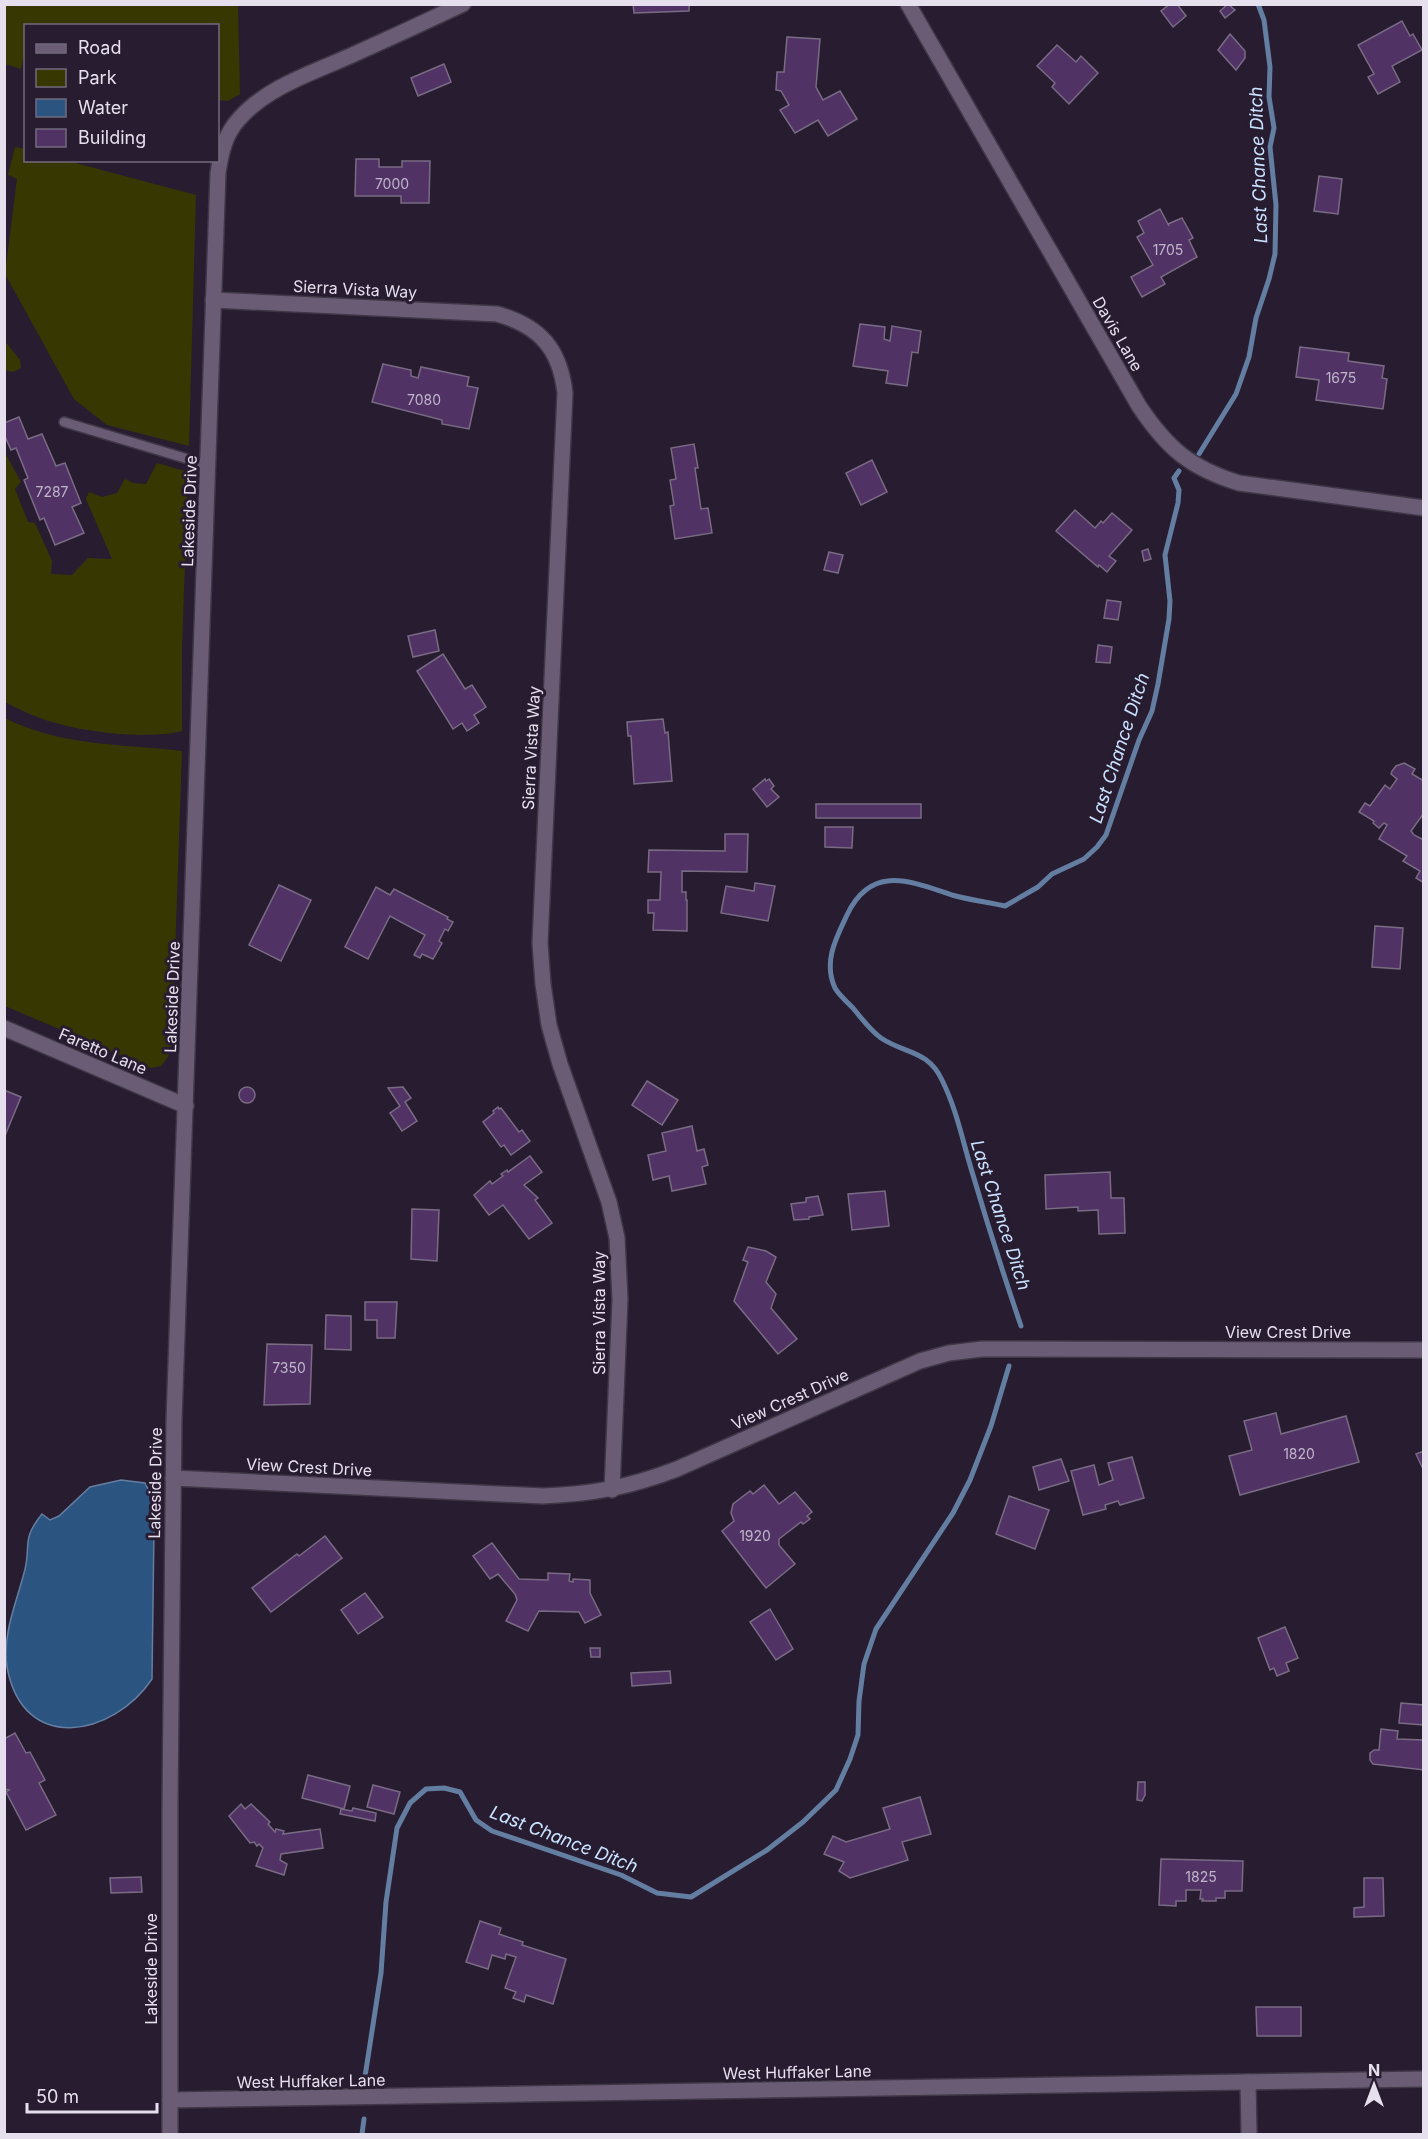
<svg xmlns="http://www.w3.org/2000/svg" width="1428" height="2139" font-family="Inter,sans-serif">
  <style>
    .green { fill: #373801 }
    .water { fill: #2c5481; stroke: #647ea1; stroke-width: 1.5 }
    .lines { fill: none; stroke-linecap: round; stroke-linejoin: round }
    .stream { stroke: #647ea1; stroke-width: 5 }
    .building { fill: #503364; stroke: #796b84; stroke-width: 1.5 }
    .lane-casing { stroke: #3f3647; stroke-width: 12 }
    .street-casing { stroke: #3f3647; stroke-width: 18 }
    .secondary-casing { stroke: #3f3647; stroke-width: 18 }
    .lane { stroke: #6a5c74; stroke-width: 9 }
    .street { stroke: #6a5c74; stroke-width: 15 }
    .secondary { stroke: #6a5c74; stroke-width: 15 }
    .labels { text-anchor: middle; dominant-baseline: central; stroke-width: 6; stroke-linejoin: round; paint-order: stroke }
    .number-label { font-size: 14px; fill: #c0b4cb }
    .street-label { font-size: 16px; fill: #e6dfed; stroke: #271c30 }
    .water-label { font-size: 18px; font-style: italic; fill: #cae2ff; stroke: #271c30 }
  </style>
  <rect width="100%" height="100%" fill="#271c30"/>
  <g class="green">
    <path d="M4,5H238L240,94L228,101L218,100V26H26L25,49L21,69L5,64Z"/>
    <path d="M15,147L25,149L26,160L68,161L196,195L189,446L107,425L74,399L5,274L17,179L8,175Z"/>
    <path d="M4,340L20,360L21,368L13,372L5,370Z"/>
    <path d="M4,451L21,482L15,489L28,522L35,523L52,561L51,574L72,575L88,558L112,559L86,499L89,492L102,497L117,493L125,479L133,483L146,484L157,463L188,472L182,649V731C146,740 78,732 43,719C30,715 17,708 5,702Z"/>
    <path d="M5,718C60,746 122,744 182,751L172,1044L168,1057L161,1066L151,1068L5,1006Z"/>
  </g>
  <path class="water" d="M121,1480L145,1483L151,1495L154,1528L152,1679C113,1737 23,1755 7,1667C2,1635 16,1604 24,1573C32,1546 20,1541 42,1514L50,1520L59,1516L90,1487Z"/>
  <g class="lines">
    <g class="stream">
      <path d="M1199,454L1236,394L1249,357L1256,318L1269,279L1275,254L1276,205L1270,147L1274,128L1269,97L1270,67L1264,20L1258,4"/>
      <path d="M1021,1326C1004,1276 988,1226 973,1175C963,1143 957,1110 942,1080C928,1050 905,1054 881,1038C871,1031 861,1018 853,1008C847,1002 839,995 835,988C823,962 836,938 847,915C871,864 910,881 952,895C969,900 988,902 1005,906L1038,887L1052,874L1084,859L1097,847L1106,835L1139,740L1152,711L1158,684L1169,619L1170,601L1165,555L1178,503L1179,490L1174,478L1179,471"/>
      <path d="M364,2083L381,1973L386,1902L397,1828L410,1803L426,1789L444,1788L460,1792L476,1820L492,1831L621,1875L657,1893L691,1897L767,1850L803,1822L836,1790L850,1759L858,1735L859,1701L864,1664L876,1629L953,1513L970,1480L991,1426L1009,1366"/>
      <path d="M362,2134L364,2119"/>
    </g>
  </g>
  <g class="building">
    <path d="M633,4H689V11L634,13Z"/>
    <path d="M1170,4H1177L1186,16L1173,27L1161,11Z"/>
    <path d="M1228,4L1235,10L1225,18L1220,11Z"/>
    <path d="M1402,21L1410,36L1413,34L1422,50L1392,66L1400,82L1378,94L1368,77L1374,74L1358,45Z"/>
    <path d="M1230,34L1245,51V58L1236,70L1218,50Z"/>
    <path d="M787,37L820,39L816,87L823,100L840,91L857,119L828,136L818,120L795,133L780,110L789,105L781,91L776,90L777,72H784Z"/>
    <path d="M1057,45L1076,62L1081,56L1098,73L1069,104L1052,87L1055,83L1037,66Z"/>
    <path d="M444,64L451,82L418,96L411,78Z"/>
    <path d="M356,159H379V167H402V161H430L429,203H401V196H355Z"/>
    <path d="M1319,176L1342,179L1338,214L1314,211Z"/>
    <path d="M1160,209L1169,226L1168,224L1182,218L1193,238L1189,240L1197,257L1161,277L1165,284L1142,297L1131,277L1153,265L1137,237L1144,233L1138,221Z"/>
    <path d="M860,324L885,327L884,339L890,341L892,326L921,331L918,353L912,352L907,386L886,383L888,371L853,366Z"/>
    <path d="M1300,347L1349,353L1348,361L1384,366L1382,378L1387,379L1383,409L1316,400L1319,380L1296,377Z"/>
    <path d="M383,364L411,370V376L418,378L421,367L469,377L467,386L478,388L469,429L442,424V420L372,402Z"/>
    <path d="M19,417L28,439L42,434L56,466L65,463L81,503L72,507L84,533L55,545L44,518L40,520L24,480L28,478L16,448L11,450L4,434V423Z"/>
    <path d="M694,444L698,468H695L701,509L708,508L712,533L675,539L670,506L674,505L670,480L676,479L671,448Z"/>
    <path d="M872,460L887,492L861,505L846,473Z"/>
    <path d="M1075,510L1095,528L1101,521L1103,523L1112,513L1132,530L1109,556L1116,561L1107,572L1099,565L1098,567L1056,531Z"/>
    <path d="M1148,549L1151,559L1144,561L1142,551Z"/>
    <path d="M829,552L843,555L838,573L824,570Z"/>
    <path d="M1107,600L1121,602L1118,620L1104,618Z"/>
    <path d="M435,630L439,651L413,657L408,636Z"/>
    <path d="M1098,645L1112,647L1110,663L1096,662Z"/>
    <path d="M443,654L465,689L472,685L486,707L474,715L479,723L467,731L462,723L453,729L417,671Z"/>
    <path d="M663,719L665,733L668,732L672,781L634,784L631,736H628L627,722Z"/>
    <path d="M1404,763L1415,769L1412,774L1424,781V813L1411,831L1414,835L1424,840V883L1416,878L1420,871L1403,861L1407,856L1379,839L1387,825L1384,823L1379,828L1373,823L1374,821L1359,812L1365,803L1370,806L1385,785L1390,789L1397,779L1391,774L1392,771L1396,766Z"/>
    <path d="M765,779L766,781L769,779L774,786L771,789L779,797L767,807L753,789Z"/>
    <rect x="816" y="804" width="105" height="14"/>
    <path d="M825,827H853L852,848L825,847Z"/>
    <path d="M725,834H748L747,872L682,871V892H686V900H687V931L653,930L654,913H648V900H660L661,872H648L649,850L725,851Z"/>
    <path d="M755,883L775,886L768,921L721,913L726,886L754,891Z"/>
    <path d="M279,885L311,900L281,961L249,945Z"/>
    <path d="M376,887L390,895L394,889L448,917L447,919L453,922L448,931L445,929L439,941L442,943L433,959L422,954L420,958L414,955L425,935L390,916L368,959L345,947Z"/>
    <path d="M1375,926L1403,928L1400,969L1372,967Z"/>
    <path d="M647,1081L678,1100L662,1125L632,1105Z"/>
    <circle cx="247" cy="1095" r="8"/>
    <path d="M403,1087L411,1098L405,1102L417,1121L402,1131L390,1113L400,1106L388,1088Z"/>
    <path d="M4,1090L21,1097L4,1138Z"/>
    <path d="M498,1107L499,1109L501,1108L519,1132L522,1130L530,1141L511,1155L504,1145L501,1147L483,1122L494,1113L493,1111Z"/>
    <path d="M692,1126L697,1151L704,1149L708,1165L702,1167L706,1184L672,1191L669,1176L653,1180L648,1155L666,1151L662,1133Z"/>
    <path d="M530,1156L542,1172L524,1185L538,1198L535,1200L552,1223L529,1239L503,1205L489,1215L474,1195L490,1181L492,1184L503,1176L501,1174L507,1170L508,1172Z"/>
    <path d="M1110,1172L1111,1198H1124L1125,1233L1099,1234L1098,1210L1078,1211V1207L1046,1209L1045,1175Z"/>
    <path d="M885,1191L889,1226L852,1230L848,1194Z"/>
    <path d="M818,1196L823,1215L809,1217V1219L794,1220L791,1204L806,1202V1198Z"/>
    <path d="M412,1209L439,1210L437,1261L411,1259Z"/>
    <path d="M748,1247L766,1251L776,1257L766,1282L776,1294L771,1308L797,1339L778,1354L734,1301L748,1262L743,1260Z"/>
    <path d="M365,1302H397L395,1338H377V1320H365Z"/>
    <path d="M326,1315L351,1316V1350L325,1349Z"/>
    <path d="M267,1344L312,1345L310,1404L264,1405Z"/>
    <path d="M1276,1413L1281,1434L1346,1416L1359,1462L1240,1495L1229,1456L1252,1450L1244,1421Z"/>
    <path d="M1424,1451V1471L1416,1454Z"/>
    <path d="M1132,1457L1144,1498L1120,1505L1118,1501L1105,1505L1106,1509L1083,1515L1071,1471L1094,1465L1099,1485L1113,1480L1108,1463Z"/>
    <path d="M1061,1459L1069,1481L1039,1490L1033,1467Z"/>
    <path d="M764,1485L779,1504L795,1492L812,1512L807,1516L810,1519L803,1524L801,1522L779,1539V1545L795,1564L766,1588L722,1531L734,1521L731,1513L733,1504L750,1491L753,1494Z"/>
    <path d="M1009,1496L1049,1510L1035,1549L996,1534Z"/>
    <path d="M325,1536L342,1558L271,1612L252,1588L297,1554L299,1556Z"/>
    <path d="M492,1543L519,1579L548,1580V1573L570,1574L569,1581L573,1582V1579L590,1580V1593L601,1615L585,1623L579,1612L539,1611L528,1631L506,1621L517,1600L515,1594L498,1574L490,1579L473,1556Z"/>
    <path d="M365,1593L383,1617L358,1634L341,1610Z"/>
    <path d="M770,1609L793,1649L776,1660L750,1622Z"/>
    <path d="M1285,1627L1298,1658L1286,1663L1289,1671L1277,1676L1274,1668L1270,1670L1258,1638Z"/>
    <path d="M590,1648H600V1657H591Z"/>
    <path d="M670,1671L671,1683L632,1686L631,1673Z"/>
    <path d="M1401,1703L1424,1705V1725L1399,1723Z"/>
    <path d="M1381,1729L1398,1731L1397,1739L1424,1740V1770L1373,1764L1370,1760V1753L1374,1750H1379Z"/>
    <path d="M15,1733L26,1753L30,1752L45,1780L39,1783L56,1815L26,1830L6,1792L9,1790L4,1789V1739Z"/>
    <path d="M308,1775L350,1786L344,1809L302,1798Z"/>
    <path d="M1138,1782H1145V1795L1142,1801L1137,1800Z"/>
    <path d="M373,1785L400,1792L394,1814L367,1807Z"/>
    <path d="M920,1797L931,1834L902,1842L908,1860L850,1878L839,1871L844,1862L824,1854L833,1836L846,1842L890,1829L883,1808Z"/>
    <path d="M241,1804L245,1809L251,1804L270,1822L268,1824L275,1832L276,1829L284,1831L283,1834L320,1829L323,1848L281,1854L280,1860L287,1864L284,1875L256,1866L263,1848L259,1844L257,1846L254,1842L250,1843L229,1816Z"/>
    <path d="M353,1808L376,1813L375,1821L340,1814L341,1809L352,1811Z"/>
    <path d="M1161,1859L1243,1861L1242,1891H1225V1898H1216V1901H1202L1203,1899H1200L1201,1890H1186V1901H1176V1906L1159,1905Z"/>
    <path d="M141,1877L142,1892L111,1893L110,1878Z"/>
    <path d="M1364,1878H1383L1384,1916L1354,1917V1908L1364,1907Z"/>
    <path d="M480,1921L501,1928L499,1934L523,1942L522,1945L566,1959L553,2004L526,1995L524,2002L513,1998L516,1992L505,1988L516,1957L506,1954L505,1959L492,1955L488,1969L466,1962Z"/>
    <path d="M1256,2007H1301V2036H1257Z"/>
  </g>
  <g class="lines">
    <defs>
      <path id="lane" d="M64,422L208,465"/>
      <g id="street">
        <path d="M213,300L497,314C540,326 560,349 565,393L540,943L543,984L549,1025L560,1064L609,1202L617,1238L620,1299L612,1490"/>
        <path d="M4,1028L186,1106"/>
        <path d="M173,1478L543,1496C593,1494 630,1487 677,1469L920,1361L949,1353L982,1349L1424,1350"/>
        <path d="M1248,2082L1249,2134"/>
      </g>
      <g id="secondary">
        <path d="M908,4L1139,406C1167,448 1190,468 1239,483L1424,508"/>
        <path d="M170,2100L1424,2079"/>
        <path d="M170,2134V1802L174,1420L218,173C221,153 225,134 239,119C267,87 312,73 350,56C388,39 425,22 463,4"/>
      </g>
    </defs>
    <use href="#lane" class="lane-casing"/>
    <use href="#street" class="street-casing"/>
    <use href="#secondary" class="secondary-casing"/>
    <use href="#lane" class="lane"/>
    <use href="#street" class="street"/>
    <use href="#secondary" class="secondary"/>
  </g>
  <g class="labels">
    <g class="number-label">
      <text x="392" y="183">7000</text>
      <text x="1168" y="249">1705</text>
      <text x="1341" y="377">1675</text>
      <text x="424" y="399">7080</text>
      <text x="52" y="491">7287</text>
      <text x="289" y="1367">7350</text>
      <text x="1299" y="1453">1820</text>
      <text x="755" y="1535">1920</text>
      <text x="1201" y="1876">1825</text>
    </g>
    <g class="street-label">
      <text transform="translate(355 289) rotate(3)">Sierra Vista Way</text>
      <text transform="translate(1118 334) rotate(60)">Davis Lane</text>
      <text transform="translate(189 511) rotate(-88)">Lakeside Drive</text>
      <text transform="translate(531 748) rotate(-87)">Sierra Vista Way</text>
      <text transform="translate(172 997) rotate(-88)">Lakeside Drive</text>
      <text transform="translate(103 1051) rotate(23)">Faretto Lane</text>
      <text transform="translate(599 1313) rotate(-90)">Sierra Vista Way</text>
      <text x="1288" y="1332">View Crest Drive</text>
      <text transform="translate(790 1399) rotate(-24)">View Crest Drive</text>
      <text transform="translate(309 1467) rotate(3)">View Crest Drive</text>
      <text transform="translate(155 1483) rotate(-89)">Lakeside Drive</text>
      <text transform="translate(151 1969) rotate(-90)">Lakeside Drive</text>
      <text transform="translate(797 2072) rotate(-1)">West Huffaker Lane</text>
      <text transform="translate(311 2081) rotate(-1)">West Huffaker Lane</text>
    </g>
    <g class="water-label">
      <text transform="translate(1258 165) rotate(-92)">Last Chance Ditch</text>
      <text transform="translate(1119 748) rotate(-72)">Last Chance Ditch</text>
      <text transform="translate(1001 1215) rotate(72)">Last Chance Ditch</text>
      <text transform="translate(564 1839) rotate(21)">Last Chance Ditch</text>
    </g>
  </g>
  <rect width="1428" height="2139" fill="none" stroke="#e6dfed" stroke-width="12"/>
  <rect x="24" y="24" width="195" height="138" fill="#271c30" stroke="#736a7c" stroke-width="1.5"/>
  <rect x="36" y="44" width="30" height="9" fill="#6a5c74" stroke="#736a7c" stroke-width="1.5"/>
  <text x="78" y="54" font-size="18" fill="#e6dfed">Road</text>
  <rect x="36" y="69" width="30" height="18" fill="#373801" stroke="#736a7c" stroke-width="1.5"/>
  <text x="78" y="84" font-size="18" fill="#e6dfed">Park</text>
  <rect x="36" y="99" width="30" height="18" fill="#2c5481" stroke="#736a7c" stroke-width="1.5"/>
  <text x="78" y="114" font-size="18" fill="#e6dfed">Water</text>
  <rect x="36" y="129" width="30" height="18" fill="#503364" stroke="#736a7c" stroke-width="1.5"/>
  <text x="78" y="144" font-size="18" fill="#e6dfed">Building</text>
  <g transform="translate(1374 2085)" stroke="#271c30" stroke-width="4.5" paint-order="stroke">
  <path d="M0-4.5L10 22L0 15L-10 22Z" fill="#e6dfed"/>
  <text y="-9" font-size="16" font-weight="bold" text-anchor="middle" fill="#e6dfed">N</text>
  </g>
  <path d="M27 2103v9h130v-9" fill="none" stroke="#e6dfed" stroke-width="3"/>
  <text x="36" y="2103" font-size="18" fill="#e6dfed" stroke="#271c30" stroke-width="4.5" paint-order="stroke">50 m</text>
</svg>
